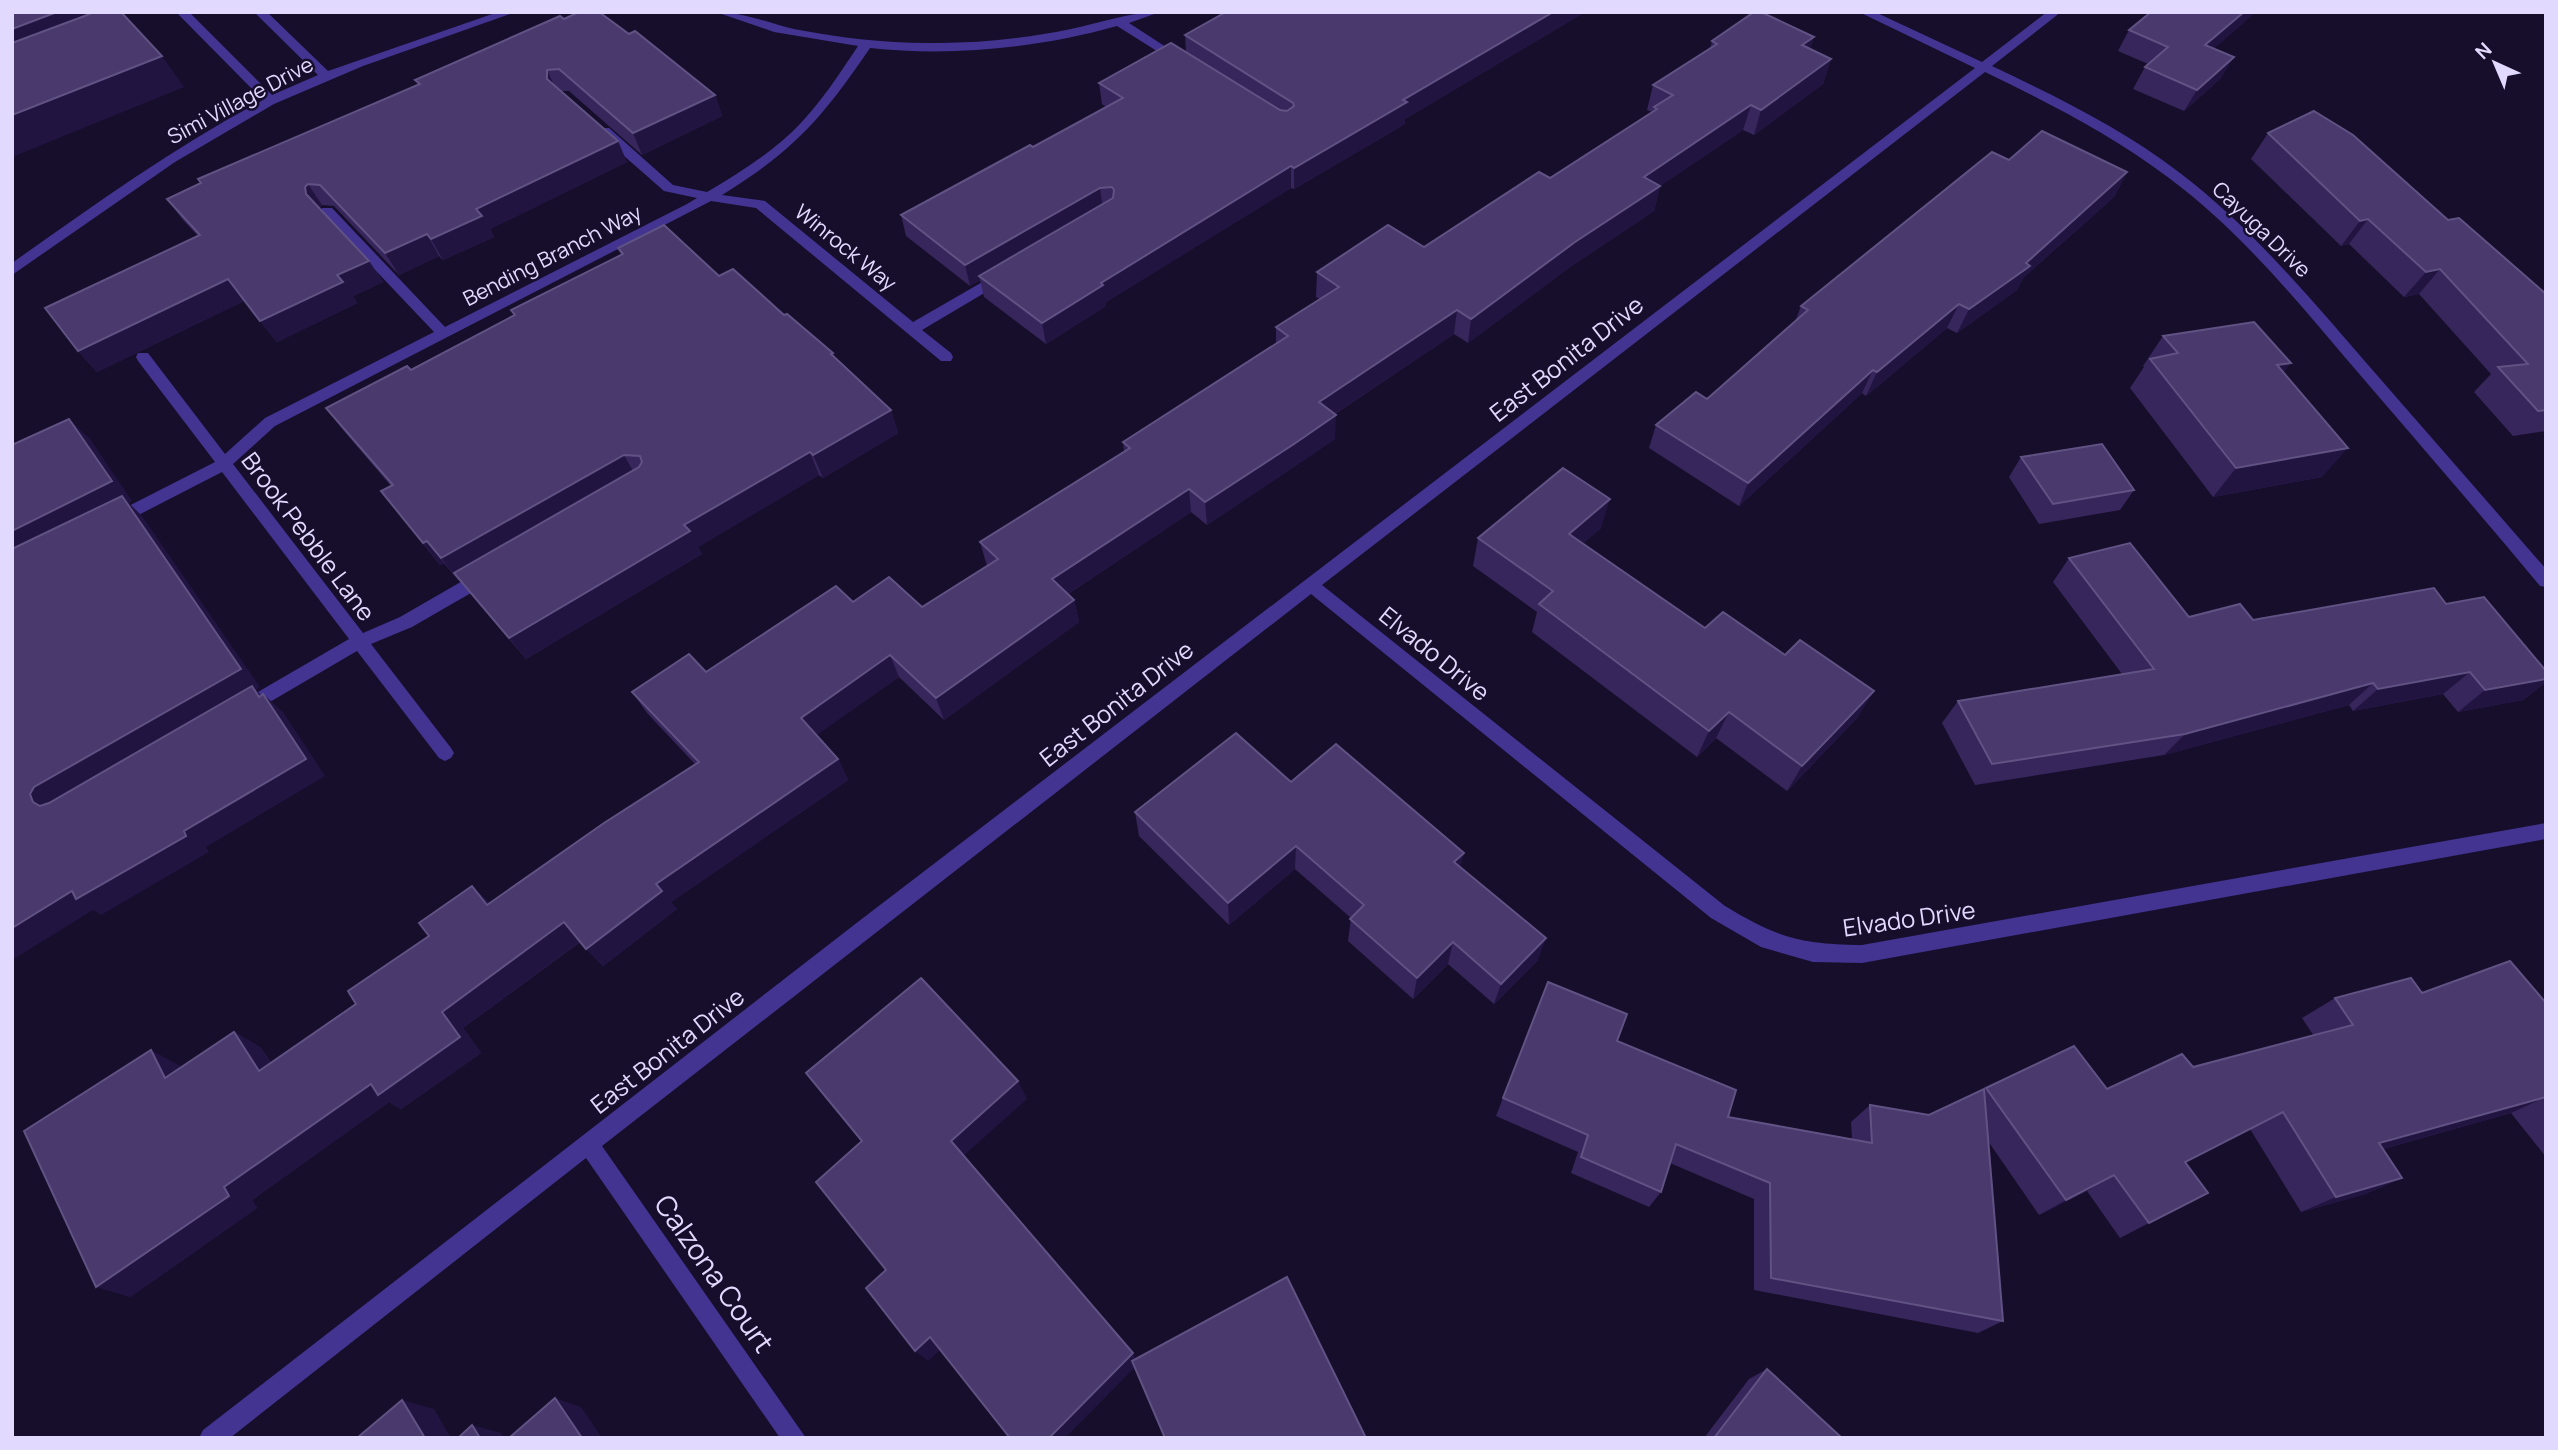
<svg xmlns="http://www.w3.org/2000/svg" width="2558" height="1450" font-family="Manrope,sans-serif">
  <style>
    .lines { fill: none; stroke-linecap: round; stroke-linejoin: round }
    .minor { fill: #423490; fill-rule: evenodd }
    .wall { fill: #37265b }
    .shaded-wall { fill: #221441 }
    .building { fill: #49396d; stroke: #615284; stroke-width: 2 }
    .labels { text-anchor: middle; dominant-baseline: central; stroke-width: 5; stroke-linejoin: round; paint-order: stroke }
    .far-street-label { font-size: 21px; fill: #e2d9ff; stroke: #170e2c }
    .street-label { font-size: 24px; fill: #e2d9ff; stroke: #170e2c }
    .near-street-label { font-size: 28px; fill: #e2d9ff; stroke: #170e2c }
  </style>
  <rect width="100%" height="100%" fill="#170e2c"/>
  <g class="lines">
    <g class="minor">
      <path d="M176,12H189L272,95L318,75L254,12H267L328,71L498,12H516L363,66L274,104L175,162L12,275V263C94,205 174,147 263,100Z"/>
      <path d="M716,12C743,12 768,23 794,29C842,38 890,44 938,43C982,43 1027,38 1071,29C1100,23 1130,12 1160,12L1129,23L1186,60L1176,63L1117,26C1039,48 951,57 870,48C823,117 795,150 722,195L765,201L913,322L998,273H1008V279L922,330L951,353L953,357L951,361H941L756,208L711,201L275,426L233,464L363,633L400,617L478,572H490L492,577L490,582L412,627L371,644L451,748L454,753L451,758L445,761L439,758L357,651L251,713L245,715L239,713L236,708L239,703L349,639L222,472L121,524H109L107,520L109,516L215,462L138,361L136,357L138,353H148L225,454L265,418L434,332L322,214V208H332L445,327L687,204L697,198L664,191L599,134V128H609L673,185L707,192C739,173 773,152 799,125C822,101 840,73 858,46L774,32Z"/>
      <path d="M1859,12H1875L1982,62L2047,12H2061L1992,66C2057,97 2123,129 2180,173C2252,228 2310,298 2369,366C2428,434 2487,501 2546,569V587L2540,586C2481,515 2421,446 2361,376C2301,306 2243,233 2169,178C2112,135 2049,103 1985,72L1322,585L1725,906C1778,938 1800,944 1862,945L2546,823V839L1862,963L1813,962L1761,947L1711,918L1311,594L602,1146L806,1438H780L586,1158L230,1438H199L203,1430L863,918L1975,68Z"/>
    </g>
  </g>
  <g class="wall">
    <path d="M1226,12H1585L1405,119V124L1294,189L1291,188L1106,302V306L1046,344L984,297L980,280L970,286L906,236L901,215L1033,147L1106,107L1102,104L1099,83L1186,52L1185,35Z"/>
    <path d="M564,19L715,95L722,116L642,155L569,91H561L627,162L490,229L494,237L443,260L439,256L399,275L334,206L322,205L319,208L369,261L383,282L353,296L357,303L277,342L244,301L97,372L78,351L198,236L183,220L167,199L418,85L415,80Z"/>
    <path d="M2129,30L2214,49L2221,78L2184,111L2133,89L2145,67L2148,64L2118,51Z"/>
    <path d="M1814,37L1810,48L1831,59L1823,84L1754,135L1743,130L1660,186L1654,211L1570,267L1468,343L1454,334L1335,414V439L1207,525L1191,512L1068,594L1074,600L1079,622L944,720L899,677L816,735L838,759L848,780L671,902L677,909L603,966L580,942L463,1028L481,1053L401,1109L389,1102L252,1200L257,1208L130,1297L180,1066L181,1068L234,1032L261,1048L271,1063L356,1004L490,903L695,764L647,713L632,692L706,672L853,602L922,607L987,566L980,542L1124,451L1123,442L1276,344V327L1320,299L1316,297L1317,272L1424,247L1550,178L1652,112L1647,110L1653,85L1710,49L1712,41Z"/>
    <path d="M2268,133L2448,220L2546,294V431L2513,436L2474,392L2491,374L2419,294L2404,297L2349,244L2341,246L2251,159Z"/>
    <path d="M2009,160L2127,172L2114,197L2023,278L2017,290L1957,333L1947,328L1866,396L1862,393L1739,506L1649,448L1656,425L1707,399L1795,322L1801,306Z"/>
    <path d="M618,248L719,276L784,315L833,353L835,358L891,410L898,433L823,478L819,475L698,547L702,554L526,659L459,580H458L444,563L440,565L399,514L381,491L391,486L344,431L326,408L411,370L514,316L511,310L621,255Z"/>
    <path d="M2163,336L2283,372L2322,477L2213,497L2130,388L2144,367L2143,366Z"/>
    <path d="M2021,457L2134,490L2120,510L2039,524L2009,477Z"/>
    <path d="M1601,528L1583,543L1705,628L1858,717L1787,791L1716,738L1697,757L1532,632L1537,612L1473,566L1478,538Z"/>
    <path d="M2069,558L2189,617L2253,620L2446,604L2546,671V682L2523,700L2458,712L2443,694L2353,711L2349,705L2164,755L1975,785L1942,723L1958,701L2122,674L2053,582Z"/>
    <path d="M1291,782L1460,867L1538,960L1494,1004L1448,964L1413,999L1348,941L1351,918L1295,869L1229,925L1139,836L1135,812Z"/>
    <path d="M1548,982L1617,1041L1728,1117L1852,1139L1851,1122L1870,1105L1929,1115L1986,1088L2107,1089L2314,1036L2302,1018L2335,998L2422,993L2546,1003V1157L2511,1113L2383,1149L2402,1178L2365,1194L2301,1212L2250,1129L2185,1162L2149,1223L2120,1238L2087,1191L2039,1215L1988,1141L2003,1321L1978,1333L1754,1290V1199L1670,1163L1661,1192L1649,1207L1571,1173L1578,1152L1496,1116Z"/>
    <path d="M1767,1369L1842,1438H1704L1749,1379Z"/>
  </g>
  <g class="shaded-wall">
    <path d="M57,12H90L105,34L12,69V29Z"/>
    <path d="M1553,12H1585L1405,119V124L1294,189V168L1403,100Z"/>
    <path d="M2244,12H2256L2193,67L2205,45Z"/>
    <path d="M1814,37L1805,62L1802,45Z"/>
    <path d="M162,56L184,87L12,157V115Z"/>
    <path d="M2234,57L2221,78L2184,111L2197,90Z"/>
    <path d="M1831,59L1823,84L1754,135L1761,110Z"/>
    <path d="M547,70L557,91L547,79Z"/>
    <path d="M715,95L722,116L642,155L633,133Z"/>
    <path d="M1751,105L1743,130L1660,186L1654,211L1570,267L1468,343L1471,319L1644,177Z"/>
    <path d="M618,141L627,162L490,229L494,237L443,260L431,239L476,209Z"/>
    <path d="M1291,166V188L1106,302V306L1046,344L1042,323L1101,283Z"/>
    <path d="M2127,172L2114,197L2023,278L2017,290L1957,333L1969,309L2026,263Z"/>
    <path d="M308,184L322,205L319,208L306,194L305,187Z"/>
    <path d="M1100,188L1103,209L979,276L980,280L970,286L965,265Z"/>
    <path d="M2368,219L2349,244L2341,246L2360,221Z"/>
    <path d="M427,234L439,256L399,275L385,253Z"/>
    <path d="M369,261L383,282L353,296L357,303L277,342L260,321L337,275Z"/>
    <path d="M2440,269L2419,294L2404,297L2426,272Z"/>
    <path d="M228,279L244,301L97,372L78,351Z"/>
    <path d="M1959,304L1947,328L1866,396L1877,372Z"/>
    <path d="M1457,310L1454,334L1318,425L1319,402Z"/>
    <path d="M2291,363L2267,393L2277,365Z"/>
    <path d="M1873,370L1862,393L1739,506L1748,483Z"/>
    <path d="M891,410L898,433L823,478L813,455Z"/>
    <path d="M1336,415L1335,439L1207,525L1205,502Z"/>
    <path d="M69,419L90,439L132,501L129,503L142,516L260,687L256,690L267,701L263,694L283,712L325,776L206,847L209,852L101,915L93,910L12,960V928L55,811L33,802L30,794L12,562V531Z"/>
    <path d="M2348,448L2322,477L2213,497L2236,468Z"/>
    <path d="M810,452L819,475L698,547L702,554L526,659L509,638L684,525Z"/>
    <path d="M624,455L637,478L458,580L441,558Z"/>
    <path d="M1189,489L1191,512L1057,601L1052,579Z"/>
    <path d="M1610,499L1601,528L1562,562L1569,534Z"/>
    <path d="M427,541L444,563L440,565L423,543Z"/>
    <path d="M1074,600L1079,622L944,720L936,698Z"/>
    <path d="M890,655L899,677L811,739L801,718Z"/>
    <path d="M2470,672L2443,694L2353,711L2378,689Z"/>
    <path d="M2546,679V682L2523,700L2458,712L2485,690Z"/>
    <path d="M2373,683L2349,705L2164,755L2185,734Z"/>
    <path d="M1874,691L1858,717L1787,791L1802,766Z"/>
    <path d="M1729,712L1716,738L1697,757L1709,731Z"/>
    <path d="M838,759L848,780L671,902L677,909L603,966L586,949L656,884Z"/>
    <path d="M1296,846L1295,869L1229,925L1228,903Z"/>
    <path d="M1464,853L1458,876L1454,862Z"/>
    <path d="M472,886L491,904L487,905Z"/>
    <path d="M564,922L582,940L463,1028L481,1053L401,1109L389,1102L252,1200L257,1208L130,1297L96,1287L224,1187L442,1012Z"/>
    <path d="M1546,938L1538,960L1494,1004L1501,984Z"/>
    <path d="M1453,942L1448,964L1413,999L1417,978Z"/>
    <path d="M234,1032L261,1048L285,1086L259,1071Z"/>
    <path d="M151,1050L180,1066L194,1093L165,1078Z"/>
    <path d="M1018,1081L1027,1099L961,1158L951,1141Z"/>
    <path d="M2546,1097L2511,1113L2343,1160L2379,1143Z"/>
    <path d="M2283,1112L2250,1129L2155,1178L2185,1162Z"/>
    <path d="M2114,1175L2087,1191L2039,1215L2066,1200Z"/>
    <path d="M2402,1178L2365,1194L2301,1212L2336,1197Z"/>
    <path d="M930,1337L942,1348L928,1361L915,1351Z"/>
    <path d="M1133,1353L1138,1364L1065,1438H1049Z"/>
    <path d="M555,1398L581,1407L602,1438H582Z"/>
    <path d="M402,1400L434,1409L451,1438H425Z"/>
    <path d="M472,1425L501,1433L504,1438H480Z"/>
  </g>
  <g class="building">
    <path d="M12,12H57L12,29Z"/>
    <path d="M90,12H121L162,56L12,115V43L90,14Z"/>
    <path d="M579,12H599L629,34L635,31L715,95L633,133L559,69L547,70V79L618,141L476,209L482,216L431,239L427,234L385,253L320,185L308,184L305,187L306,194L369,261L337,275L343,282L260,321L228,279L78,351L45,308L200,235L167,199L201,183L198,179L420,84L415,80L560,16L564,19Z"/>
    <path d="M1226,12H1553L1403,100L1407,102L1294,168L1291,166L1101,283L1103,285L1042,323L979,276L1113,198L1114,190L1112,187L1100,188L965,265L901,215L1030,145L1033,147L1123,98L1099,83L1171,43L1280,110L1287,111L1294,106L1293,103L1185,35Z"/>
    <path d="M1754,12H1761L1814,37L1802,45L1831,59L1761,110L1751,105L1644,177L1660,186L1575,242L1471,319L1457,310L1319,402L1336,415L1294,444L1205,502L1189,489L1052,579L1074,600L936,698L890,655L801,718L838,759L656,884L662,891L586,949L564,922L442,1012L460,1037L378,1095L371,1084L224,1187L229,1196L96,1287L24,1131L151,1050L165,1078L234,1032L259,1071L356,1004L348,991L429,936L419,923L472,886L487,905L604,823L699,762L632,692L689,654L706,672L836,586L853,602L889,577L922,607L998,559L980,542L1130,448L1123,442L1288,336L1276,327L1339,287L1317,272L1388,225L1424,247L1539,172L1550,178L1657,109L1654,107L1673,95L1653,85L1717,44L1712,41Z"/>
    <path d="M2151,12H2244L2205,45L2234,57L2197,90L2145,67L2168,47L2129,30Z"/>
    <path d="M2314,111L2353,135L2448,220L2459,218L2546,294V410L2538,411L2498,367L2528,364L2440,269L2426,272L2368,219L2360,221L2268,133Z"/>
    <path d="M2042,131L2127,172L2026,263L2030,266L1969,309L1959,304L1877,372L1873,370L1748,483L1656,425L1696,392L1707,399L1808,310L1801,306L1992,152L2009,160Z"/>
    <path d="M664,225L719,276L733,269L784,315L787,314L833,353L831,354L891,410L813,455L810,452L684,525L690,531L509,638L454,573L639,467L642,462L640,456L624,455L441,558L427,541L423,543L381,491L393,485L326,408L407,366L411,370L515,315L511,310L623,254L618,248Z"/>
    <path d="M2254,322L2291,363L2277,365L2348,448L2236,468L2150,359L2178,353L2163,336Z"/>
    <path d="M69,419L112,481L12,531V445Z"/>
    <path d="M2102,444L2134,490L2053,504L2021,457Z"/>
    <path d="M1563,468L1610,499L1569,534L1705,628L1723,612L1785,655L1800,640L1874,691L1802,766L1729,712L1709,731L1539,604L1553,591L1478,538Z"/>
    <path d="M122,496L241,669L34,787L30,794L33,802L40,806L49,803L252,686L259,697L263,694L306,759L184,831L186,836L76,899L72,891L12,928V549Z"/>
    <path d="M2130,543L2189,617L2240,604L2253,620L2434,588L2446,604L2484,597L2546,671V679L2485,690L2470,672L2378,689L2373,683L2185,734L1992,764L1958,701L2154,669L2069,558Z"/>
    <path d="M1236,733L1291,782L1336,744L1464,853L1454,862L1546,938L1501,984L1453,942L1417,978L1350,919L1364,905L1296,846L1228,903L1135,812Z"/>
    <path d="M2510,961L2546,1003V1097L2379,1143L2402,1178L2336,1197L2283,1112L2185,1162L2208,1193L2149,1223L2114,1175L2066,1200L1986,1088L2074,1046L2107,1089L2182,1054L2193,1067L2353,1025L2335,998L2411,978L2422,993Z"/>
    <path d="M921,978L1018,1081L951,1141L1133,1353L1049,1438H1010L930,1337L915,1351L866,1288L886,1270L816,1182L862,1141L806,1073Z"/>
    <path d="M1548,982L1627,1014L1617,1041L1736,1090L1728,1117L1872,1143L1870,1105L1929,1115L1984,1089L2003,1321L1771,1278L1770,1183L1676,1144L1661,1192L1581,1157L1588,1135L1503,1098Z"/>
    <path d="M1287,1277L1366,1438H1165L1132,1361Z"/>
    <path d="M1767,1369L1842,1438H1714Z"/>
    <path d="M555,1398L582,1438H509Z"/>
    <path d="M402,1400L425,1438H357Z"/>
    <path d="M472,1425L480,1438H458Z"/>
  </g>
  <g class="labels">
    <g class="far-street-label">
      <text transform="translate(240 100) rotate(-28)">Simi Village Drive</text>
      <text transform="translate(2262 229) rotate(44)">Cayuga Drive</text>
      <text transform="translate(846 247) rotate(39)">Winrock Way</text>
      <text transform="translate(552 255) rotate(-27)">Bending Branch Way</text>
    </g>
    <g class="street-label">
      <text transform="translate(1566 358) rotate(-38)">East Bonita Drive</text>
      <text transform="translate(309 536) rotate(53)">Brook Pebble Lane</text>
      <text transform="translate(1435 653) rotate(39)">Elvado Drive</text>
      <text transform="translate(1116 703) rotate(-38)">East Bonita Drive</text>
      <text transform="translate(1909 918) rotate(-8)">Elvado Drive</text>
      <text transform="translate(667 1050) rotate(-38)">East Bonita Drive</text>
    </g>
    <g class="near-street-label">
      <text transform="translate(715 1273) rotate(55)">Calzona Court</text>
    </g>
  </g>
  <rect width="2558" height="1450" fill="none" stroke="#e2d9ff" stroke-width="28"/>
  <g transform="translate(2495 63) rotate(316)" stroke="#170e2c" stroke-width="5" paint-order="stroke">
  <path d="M0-5L12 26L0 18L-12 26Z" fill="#e2d9ff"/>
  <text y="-10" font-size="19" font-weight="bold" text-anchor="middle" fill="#e2d9ff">N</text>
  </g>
</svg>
